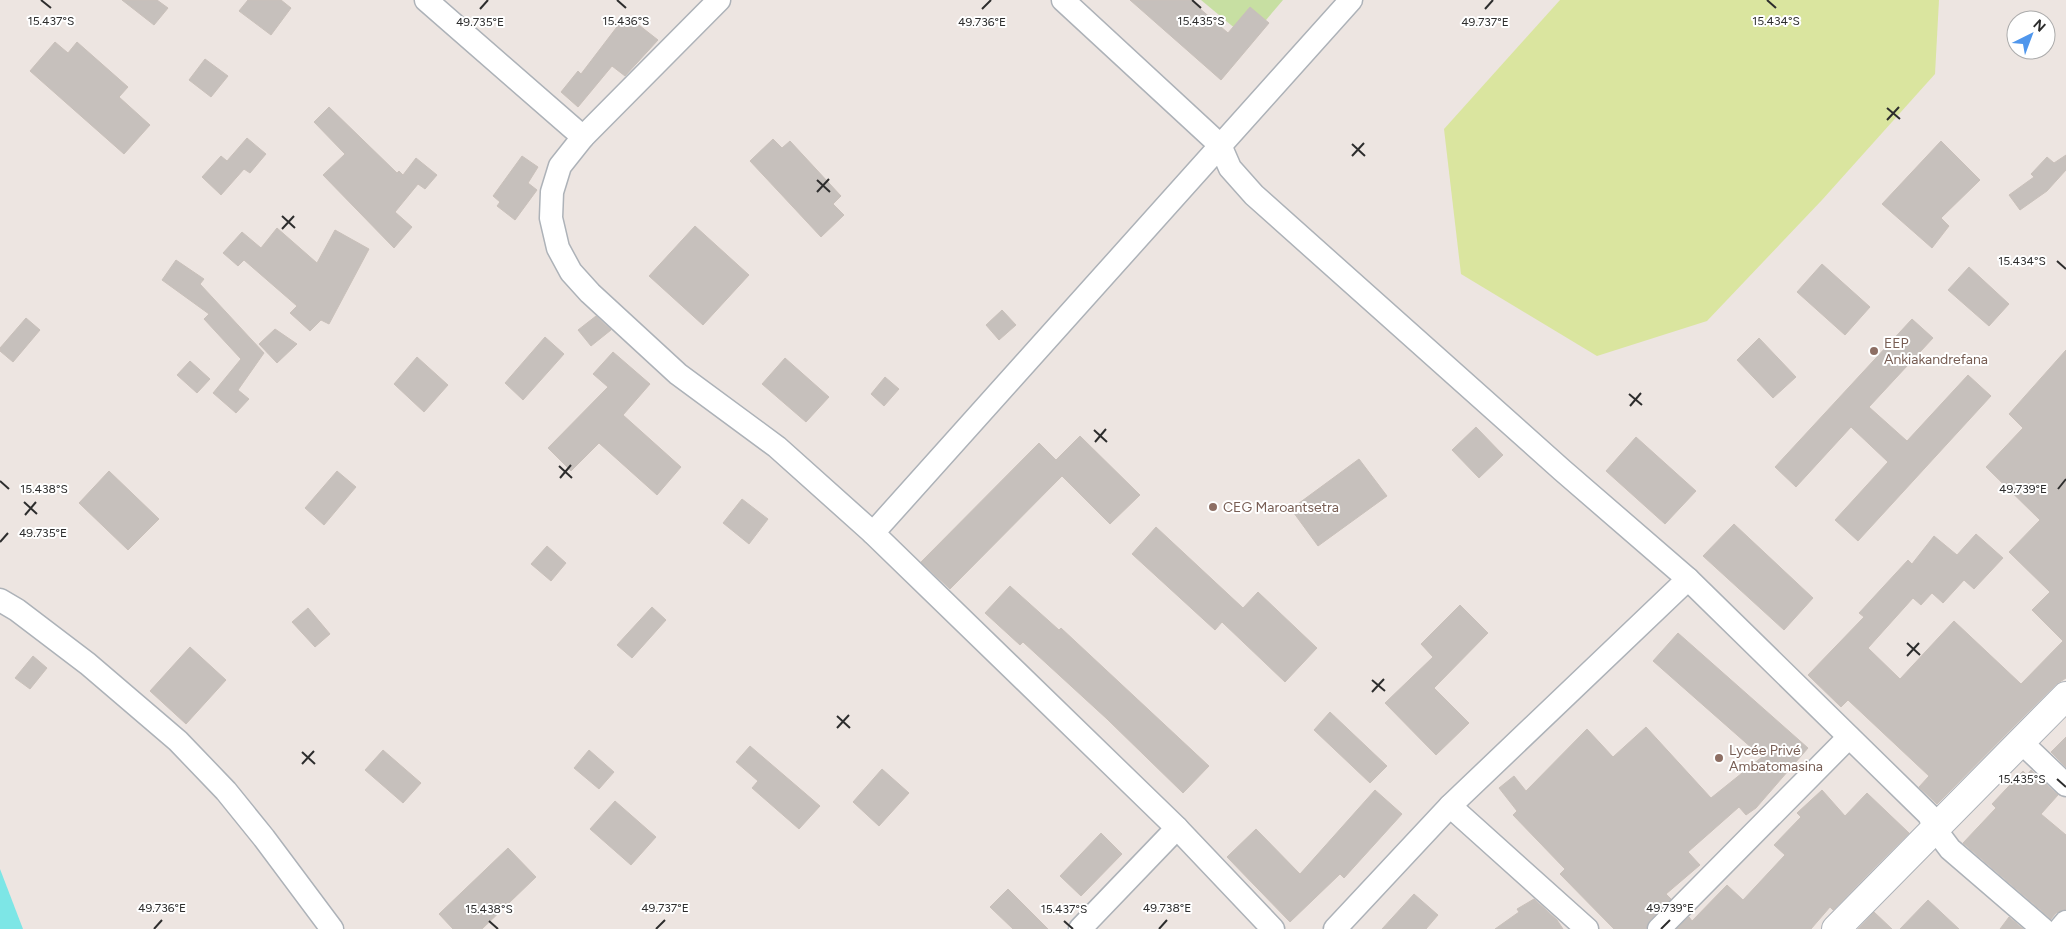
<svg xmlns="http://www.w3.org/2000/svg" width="2066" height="929" font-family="Figtree,sans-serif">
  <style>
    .green { fill: #c7dfa2 }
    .pitch { fill: #dae59f }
    .water { fill: #7de6e6 }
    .building { fill: #c6c0bc; stroke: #c9c0ba }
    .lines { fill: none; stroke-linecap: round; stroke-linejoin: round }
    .street-casing { stroke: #adb2b8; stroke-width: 25 }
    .secondary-casing { stroke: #adb2b8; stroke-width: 30 }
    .street { stroke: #fff; stroke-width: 22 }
    .secondary { stroke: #fff; stroke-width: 28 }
    .ticks { fill: none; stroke: #2d2d2d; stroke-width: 2 }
    .education-dot { fill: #8d6e63; stroke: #fff; stroke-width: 2 }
    .labels { text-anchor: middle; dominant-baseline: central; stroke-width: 4; stroke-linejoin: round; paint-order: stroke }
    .education-label { font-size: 14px; fill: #785e54; stroke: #fff; text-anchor: start }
    .ticks-label { font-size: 12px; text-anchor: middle; fill: #2d2d2d; stroke: #fff; stroke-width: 4; stroke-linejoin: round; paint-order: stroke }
  </style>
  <rect width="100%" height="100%" fill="#ede5e1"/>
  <path class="green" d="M1201,0H1283L1249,40Z"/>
  <path class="pitch" d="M1560,0H1939L1935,74L1822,200L1707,321L1597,356L1461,274L1444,129Z"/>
  <path class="water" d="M0,869L23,929H0Z"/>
  <g class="building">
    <path d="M122,0H157L168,8L154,25Z"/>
    <path d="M248,0H281L291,8L271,35L239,11Z"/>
    <path d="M1130,0H1190L1228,33L1250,7L1269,23L1221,80Z"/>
    <path d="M626,15L658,40L625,76L612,66L578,107L561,92L578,71L581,74Z"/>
    <path d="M55,42L68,53L77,42L128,87L119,97L150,125L124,154L30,71Z"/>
    <path d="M205,59L228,76L211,97L189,80Z"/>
    <path d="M329,107L397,173L399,171L403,175L416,158L437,175L425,189L418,184L395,212L412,227L394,248L323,175L345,154L314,122Z"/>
    <path d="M247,138L266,154L250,173L244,169L221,195L202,177L221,156L227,161Z"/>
    <path d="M773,139L782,148L790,141L841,196L833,204L844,215L821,237L750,161Z"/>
    <path d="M1941,141L1980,180L1941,218L1949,226L1932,248L1882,204Z"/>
    <path d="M2066,155V170L2047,191L2020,210L2009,195L2034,177L2031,174L2047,157L2054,163Z"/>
    <path d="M522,156L538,167L528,183L537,190L515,220L497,206L500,202L493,196Z"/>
    <path d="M695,226L749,275L703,325L649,276Z"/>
    <path d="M277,228L317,263L335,230L369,249L329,324L321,320L310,331L290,313L297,306L244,260L238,266L223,253L242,232L261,248Z"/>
    <path d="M176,260L204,279L200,284L264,353L238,390L249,399L236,413L213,393L241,359L204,319L209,314L162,280Z"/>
    <path d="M1822,264L1870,307L1845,335L1797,292Z"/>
    <path d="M1969,267L2009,304L1989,326L1948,290Z"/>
    <path d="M1002,310L1016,325L999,340L986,325Z"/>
    <path d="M596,316L611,330L591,346L578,330Z"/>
    <path d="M26,318L40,330L13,362L0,351V348Z"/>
    <path d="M1912,319L1933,338L1869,407L1907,441L1968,375L1991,396L1858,541L1835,520L1888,462L1851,427L1796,487L1775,467Z"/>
    <path d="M275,329L297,344L277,363L259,344Z"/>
    <path d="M545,337L564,354L523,400L505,383Z"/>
    <path d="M1759,338L1796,377L1773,398L1737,360Z"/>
    <path d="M2066,350V678L2055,685L1937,804L1919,787L1929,776L1848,700L1841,707L1808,675L1864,617L1859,613L1908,560L1912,564L1934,536L1957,555L1976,534L2003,558L1974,589L1964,580L1943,603L1932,593L1921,605L1913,598L1868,648L1900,679L1954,621L2021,684L2063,641L2032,610L2050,592L2009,552L2040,520L1986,467L2023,428L2009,414Z"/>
    <path d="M613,352L650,384L623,415L681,467L657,495L599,443L571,471L548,448L608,387L593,374Z"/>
    <path d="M417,357L448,385L424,412L394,384Z"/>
    <path d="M785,358L829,397L806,422L762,384Z"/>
    <path d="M190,361L210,379L197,393L177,375Z"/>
    <path d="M885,377L899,389L884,406L871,394Z"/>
    <path d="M1476,427L1503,455L1479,478L1452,450Z"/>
    <path d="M1080,436L1140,495L1110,524L1062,476L950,589L921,562L1039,443L1056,460Z"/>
    <path d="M1636,437L1696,491L1665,524L1606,471Z"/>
    <path d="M1359,459L1387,496L1318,546L1291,509Z"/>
    <path d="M109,471L159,519L128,550L79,503Z"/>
    <path d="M337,471L356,487L324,525L305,508Z"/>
    <path d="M742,499L768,519L749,544L723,523Z"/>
    <path d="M1734,524L1813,598L1784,630L1703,556Z"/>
    <path d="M1156,527L1243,608L1258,592L1317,648L1285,682L1222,622L1215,630L1132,554Z"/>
    <path d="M547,546L566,563L551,581L531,564Z"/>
    <path d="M1010,586L1059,630L1061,628L1209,766L1183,793L1107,719L1023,642L1020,645L985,613Z"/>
    <path d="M1460,605L1488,633L1434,688L1469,723L1436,755L1385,703L1433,657L1421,644Z"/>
    <path d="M652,607L666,620L632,658L617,645Z"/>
    <path d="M308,608L330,634L315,647L292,622Z"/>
    <path d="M1678,633L1808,748L1756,808L1746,815L1739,807L1688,852L1700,865L1666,894L1671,899L1650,920L1646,929H1614L1560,874L1565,869L1513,815L1517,811L1499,788L1514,776L1526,791L1587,729L1613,757L1646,727L1711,798L1762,757L1653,661Z"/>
    <path d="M190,647L226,680L186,724L150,691Z"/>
    <path d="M33,656L47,668L30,689L15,678Z"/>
    <path d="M1330,712L1387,766L1370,783L1314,730Z"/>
    <path d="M2066,737V767L2051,752Z"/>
    <path d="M750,746L820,806L799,829L752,788L758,781L736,762Z"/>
    <path d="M383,750L421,783L403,803L365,770Z"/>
    <path d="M589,750L614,772L599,789L574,768Z"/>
    <path d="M882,769L909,793L879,826L853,802Z"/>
    <path d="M2031,770L2058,795L2041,814L2066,835V909L2056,913L2051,919L1963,843L1996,808L1992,804L2023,771L2027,775Z"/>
    <path d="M1375,790L1402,814L1344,878L1340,874L1290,922L1227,857L1256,829L1300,874Z"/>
    <path d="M1822,790L1845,816L1867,793L1909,833L1833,910L1830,907L1811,929H1677L1689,917L1692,921L1727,885L1743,900L1785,855L1774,845L1801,817L1797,813Z"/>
    <path d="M615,801L656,837L631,865L590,829Z"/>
    <path d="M1101,833L1122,854L1081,896L1060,876Z"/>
    <path d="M508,848L536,877L482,929H453L439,914Z"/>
    <path d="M1008,889L1048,929H1013L990,907Z"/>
    <path d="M1414,894L1438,915L1426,929H1382Z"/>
    <path d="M1534,899L1557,920L1563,929H1495L1519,912L1517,909Z"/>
    <path d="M1928,900L1959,929H1900Z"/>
    <path d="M1874,912L1892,929H1858Z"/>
    <path d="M2009,917L2023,929H2000Z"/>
  </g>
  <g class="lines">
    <defs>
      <g id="street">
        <path d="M426,0L583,137"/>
        <path d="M719,0L583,137L560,166L552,192L551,218L558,248L571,272L590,293L678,374L777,447L873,533L1177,828L1273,929"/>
        <path d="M1063,0L1220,145L1230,168L1254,195L1562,470L1688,579L1929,815L1935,829L1950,849L2043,929"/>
        <path d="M873,533L1351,0"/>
        <path d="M0,600L17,610L88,664L178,741L226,791L264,838L332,929"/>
        <path d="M2020,741L2066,785"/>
        <path d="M1450,806L1587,929"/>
        <path d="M1080,929L1177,828"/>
        <path d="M1335,929L1450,806L1688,579"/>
        <path d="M1659,929L1849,737"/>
        <path d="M2060,929L2066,922"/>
      </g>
      <path id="secondary" d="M1836,929L2066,696"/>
    </defs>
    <use href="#street" class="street-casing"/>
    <use href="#secondary" class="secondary-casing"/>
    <use href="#street" class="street"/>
    <use href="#secondary" class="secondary"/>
  </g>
  <path class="ticks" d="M41,0L51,8M617,0L626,8M1192,0L1201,8M1767,0L1776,8M480,9L488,0M982,9L991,0M1485,9L1493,0M1887,108L1900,119M1887,120L1899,107M1352,144L1365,156M1352,156L1364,143M817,180L830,192M817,192L829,179M282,216L295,228M282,229L294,216M2057,261L2066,269M1629,394L1642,405M1630,406L1641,393M1094,430L1107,442M1095,442L1106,429M559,466L572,478M560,478L571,465M0,481L9,489M2058,489L2066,479M24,502L37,514M25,515L36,502M0,542L8,533M1907,643L1920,655M1907,656L1919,643M1372,680L1385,691M1372,692L1384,679M837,716L850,728M837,728L849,715M302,752L315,764M302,764L314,751M2057,779L2066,787M489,921L498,929M1064,921L1073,929M154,929L162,920M656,929L665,920M1159,929L1167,920M1661,929L1670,920"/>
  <g class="education-dot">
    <circle cx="1874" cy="351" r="5"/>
    <circle cx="1213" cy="507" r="5"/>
    <circle cx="1719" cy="758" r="5"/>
  </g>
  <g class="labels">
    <g class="education-label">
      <text x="1884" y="343">EEP<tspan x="1884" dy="16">Ankiakandrefana</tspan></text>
      <text x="1223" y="507">CEG Maroantsetra</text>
      <text x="1729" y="750">Lycée Privé<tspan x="1729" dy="16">Ambatomasina</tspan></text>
    </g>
  </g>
  <g class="ticks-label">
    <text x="626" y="25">15.436°S</text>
    <text x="1201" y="25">15.435°S</text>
    <text x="51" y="25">15.437°S</text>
    <text x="1776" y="25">15.434°S</text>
    <text x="480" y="26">49.735°E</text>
    <text x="982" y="26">49.736°E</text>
    <text x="1485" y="26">49.737°E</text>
    <text x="2022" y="265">15.434°S</text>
    <text x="2023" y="493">49.739°E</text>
    <text x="44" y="493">15.438°S</text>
    <text x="43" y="537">49.735°E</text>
    <text x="2022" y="783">15.435°S</text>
    <text x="162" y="912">49.736°E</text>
    <text x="665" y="912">49.737°E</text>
    <text x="1167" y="912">49.738°E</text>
    <text x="1670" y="912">49.739°E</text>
    <text x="489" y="913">15.438°S</text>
    <text x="1064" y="913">15.437°S</text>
  </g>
  <g transform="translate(2031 35) rotate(42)"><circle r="24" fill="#ffffff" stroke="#ababab"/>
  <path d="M0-4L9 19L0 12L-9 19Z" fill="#4f96ec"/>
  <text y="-8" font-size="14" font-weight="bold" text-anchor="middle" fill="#2d2d2d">N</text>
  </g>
</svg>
